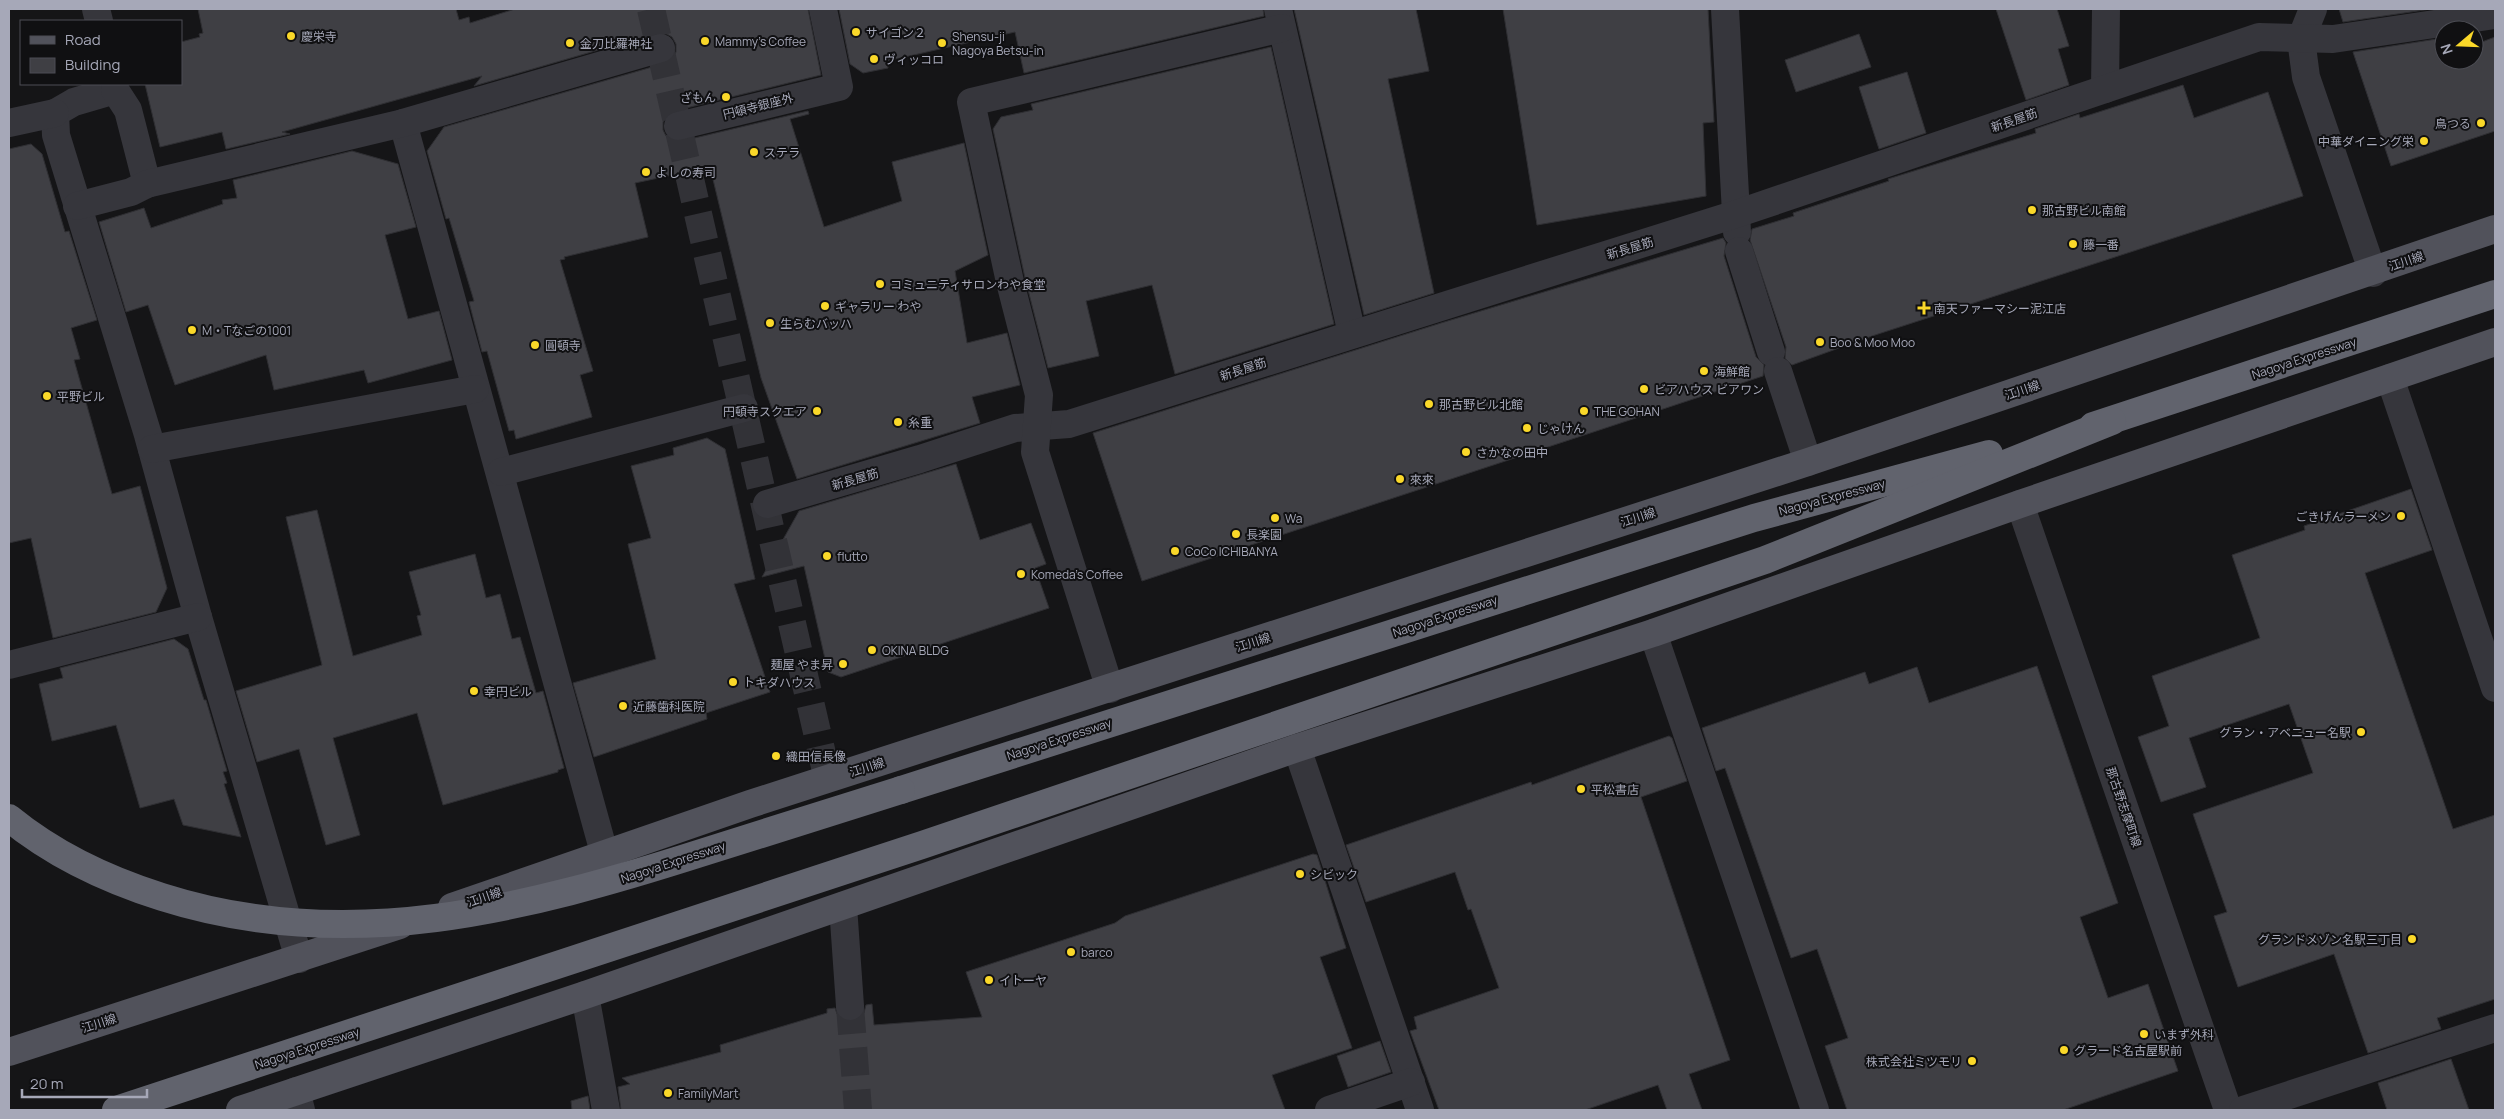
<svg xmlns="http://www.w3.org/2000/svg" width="2504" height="1119" font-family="Manrope,'Noto Sans JP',sans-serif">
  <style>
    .building { fill: #3f3f44; stroke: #2f2f33 }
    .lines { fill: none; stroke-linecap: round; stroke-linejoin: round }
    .minor-tunnel { stroke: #323237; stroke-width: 28; stroke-dasharray: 28 14; stroke-linecap: butt }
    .minor { stroke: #36363c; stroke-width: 28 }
    .major { stroke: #51525b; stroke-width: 28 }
    .highway { stroke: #61636d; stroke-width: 28 }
    .highway-bridge { stroke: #61636d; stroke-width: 28 }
    .poi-dot { fill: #fad829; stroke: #101012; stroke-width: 2 }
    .labels { text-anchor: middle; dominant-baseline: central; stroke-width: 4; stroke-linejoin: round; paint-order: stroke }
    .poi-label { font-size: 12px; fill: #a6a8b8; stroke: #101012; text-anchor: start }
    .street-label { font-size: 12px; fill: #a6a8b8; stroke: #101012 }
  </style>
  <rect width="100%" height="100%" fill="#151517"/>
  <g class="building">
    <path d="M198,9H456L459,20L469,17L470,23L515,9H808L821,75L674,111L667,115L663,122V130L666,136L673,141H682L808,111L809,114L790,119L824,227L902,201L892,162L964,143L988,255L955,271L967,343L1007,333L1020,385L972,397L980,423L797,479L761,378L710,167L635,183L648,237L564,257L565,259L560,260L593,371L580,375L592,417L516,439L514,430L509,431L487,351L482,352L469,302L474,301L449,218L446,219L427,151L444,127L666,63L672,59L676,52V44L672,37L665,33H657L474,86L482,76L282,132L290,134L226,149L222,132L160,147L145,84H181V42L200,37L199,34L203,33Z"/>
    <path d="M839,9H1263L1264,16L1024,73L1015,32L887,61L888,68L863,73L850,64Z"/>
    <path d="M1294,9H1416L1429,71L1388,79L1434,293L1364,315Z"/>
    <path d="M1503,9H1708L1714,122L1703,123L1706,196L1537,225Z"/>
    <path d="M1996,9H2057L2069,46L2058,49L2069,85L2026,100Z"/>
    <path d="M2339,9H2431L2343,22Z"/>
    <path d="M1859,34L1871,67L1796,92L1785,60Z"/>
    <path d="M2495,37V131L2391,166L2353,52L2437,39L2439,58L2444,56V60H2474V45Z"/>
    <path d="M1271,47L1334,324L1175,374L1152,285L1086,301L1099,356L1048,368L1025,278L993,129L1001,117L1033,110L1031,104Z"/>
    <path d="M1907,72L1926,133L1879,149L1859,87Z"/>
    <path d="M2183,85L2194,118L2268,92L2303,196L1872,336L1792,365L1785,358L1786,347L1750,240L1752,229L1794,216L1793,213L1889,181L1888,179L2036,133L2035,129L2079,114L2080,118Z"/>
    <path d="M31,144L42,154L65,232L69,231L97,320L71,328L80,359L74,360L112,494L140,486L167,588L156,612L53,638L31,538L9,543V149Z"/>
    <path d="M352,151L398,164L416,227L385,235L408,319L439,311L452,360L368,383L364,370L274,390L266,355L175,385L148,305L126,312L99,222L144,208L151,228L223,204L222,200L237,198L233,180Z"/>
    <path d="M1723,238L1726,243L1724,256L1756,357L1764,365L1763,376L1142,581L1093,433L1441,323Z"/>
    <path d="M707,438L725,449L755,579L734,584L770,692L706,713L707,719L594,757L573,683L656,659L628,544L651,538L631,466L674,455L673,448Z"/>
    <path d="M956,464L980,540L1031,523L1046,564L1035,568L1049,608L841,677L828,672L804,566L762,577L799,511Z"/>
    <path d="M2411,489L2432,550L2365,573L2453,829L2495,815V999L2437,1018L2441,1029L2368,1053L2334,954L2238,987L2214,916L2227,912L2193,814L2313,773L2289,704L2189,738L2206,787L2161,802L2138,737L2169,726L2152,676L2260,638L2232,555L2305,530L2304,526Z"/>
    <path d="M317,510L353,656L422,635L417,616L421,615L409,572L475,554L486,598L500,594L512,639L520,637L536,693L543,691L564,768L558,770V772L443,805L417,713L333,738L360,835L326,845L299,749L257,762L236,691L322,665L286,517Z"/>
    <path d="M174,639L188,649L204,700H206L227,771L223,772L227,783L224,784L241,837L183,825L174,799L140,808L116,725L52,741L39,684L63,678L60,668Z"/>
    <path d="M2037,666L2118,903L2080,917L2108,998L2148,984L2178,1071L2063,1110H1847L1825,1046L1848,1038L1817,949L1791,958L1725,768L1716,771L1702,728L1865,672L1869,684L1917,667L1929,703Z"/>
    <path d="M1669,736L1672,738L1687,781L1641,797L1730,1060L1689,1074L1702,1110H1667L1658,1085L1585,1110H1439L1410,1031L1417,1029L1414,1017L1499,988L1471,909L1468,910L1455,872L1366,902L1346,845L1531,782L1532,785Z"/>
    <path d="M1313,854L1317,855L1346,948L1320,957L1352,1048L1272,1075L1285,1110H621L618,1087L630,1084L622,1078L721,1052L720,1045L827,1013V1009L835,1008L837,1014L843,1020L852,1021L858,1019L864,1013L866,1005L872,1004L874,1025L982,1017L966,972L1115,923L1125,916Z"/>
    <path d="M1380,1041L1391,1072L1348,1087L1337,1056Z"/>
    <path d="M2451,1059L2469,1110H2387L2378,1083Z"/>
    <path d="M588,1096L590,1110H572L571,1101Z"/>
  </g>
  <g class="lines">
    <g class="minor-tunnel">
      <path d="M651,9L828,780"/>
      <path d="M850,1006L858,1110"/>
    </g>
    <g class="minor">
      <path d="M96,9L99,21"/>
      <path d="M1278,9L1352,334"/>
      <path d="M1725,9L1737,232"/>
      <path d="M2313,9L2301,39L2306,77L2373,273"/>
      <path d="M113,84L115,90L74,102L55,113L56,135L148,435L198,617L299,959"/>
      <path d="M2105,89L2106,9"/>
      <path d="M115,90L128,110L147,184"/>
      <path d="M9,123L55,113"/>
      <path d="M403,123L605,856"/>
      <path d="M678,126L839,87L823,9"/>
      <path d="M77,206L131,192L147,184L403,123L661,48"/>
      <path d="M1739,251L1771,352"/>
      <path d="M1778,371L1808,462"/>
      <path d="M2390,378L2495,688"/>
      <path d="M152,449L475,389"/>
      <path d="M501,472L744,408"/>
      <path d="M767,504L920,459L1015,428L1069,424L1736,214L2259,37L2333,39L2495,15"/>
      <path d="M2020,504L2228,1110"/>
      <path d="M1653,633L1815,1110"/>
      <path d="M9,665L198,617"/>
      <path d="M1110,689L1035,452L1039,395L1010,282L971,102L1282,28"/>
      <path d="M1297,748L1420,1110"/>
      <path d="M843,906L850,1006"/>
      <path d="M585,995L606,1110"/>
      <path d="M296,1091L301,1110"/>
      <path d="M1329,1110L1411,1082"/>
      <path d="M2243,1110L2495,1028"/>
    </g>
    <g class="major">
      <path d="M452,907L750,804L1808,462L2495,229"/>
      <path d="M9,1052L400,925"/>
      <path d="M240,1110L585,995L1297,748L1653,633L2020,504L2495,342"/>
    </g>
    <g class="highway">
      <path d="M2093,426L2495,294"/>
      <path d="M901,790L1754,518L1989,454"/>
      <path d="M116,1110L922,845L1765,560L2112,421"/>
    </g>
    <path class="highway-bridge" d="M9,818C53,854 108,880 162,897C348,956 525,909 704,852C770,831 836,810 901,790"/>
  </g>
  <g class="poi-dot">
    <circle cx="856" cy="32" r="5"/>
    <circle cx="291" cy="36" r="5"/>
    <circle cx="705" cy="41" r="5"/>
    <circle cx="570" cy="43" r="5"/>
    <circle cx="942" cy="43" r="5"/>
    <circle cx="874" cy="59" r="5"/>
    <circle cx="726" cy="97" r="5"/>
    <circle cx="2481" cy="123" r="5"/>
    <circle cx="2424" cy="141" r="5"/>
    <circle cx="754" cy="152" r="5"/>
    <circle cx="646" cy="172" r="5"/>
    <circle cx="2032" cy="210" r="5"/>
    <circle cx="2073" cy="244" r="5"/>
    <circle cx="880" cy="284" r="5"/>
    <circle cx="825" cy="306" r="5"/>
    <path d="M1921.5 300.5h5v5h5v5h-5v5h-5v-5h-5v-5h5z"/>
    <circle cx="770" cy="323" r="5"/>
    <circle cx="192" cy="330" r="5"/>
    <circle cx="1820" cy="342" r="5"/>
    <circle cx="535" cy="345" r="5"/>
    <circle cx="1704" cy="371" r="5"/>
    <circle cx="1644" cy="389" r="5"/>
    <circle cx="47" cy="396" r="5"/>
    <circle cx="1429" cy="404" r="5"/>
    <circle cx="817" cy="411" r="5"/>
    <circle cx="1584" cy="411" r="5"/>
    <circle cx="898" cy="422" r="5"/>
    <circle cx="1527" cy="428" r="5"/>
    <circle cx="1466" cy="452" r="5"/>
    <circle cx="1400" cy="479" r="5"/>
    <circle cx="2401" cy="516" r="5"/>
    <circle cx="1275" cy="518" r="5"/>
    <circle cx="1236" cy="534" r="5"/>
    <circle cx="1175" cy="551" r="5"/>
    <circle cx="827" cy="556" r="5"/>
    <circle cx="1021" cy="574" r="5"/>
    <circle cx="872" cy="650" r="5"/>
    <circle cx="843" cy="664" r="5"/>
    <circle cx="733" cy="682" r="5"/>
    <circle cx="474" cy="691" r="5"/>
    <circle cx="623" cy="706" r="5"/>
    <circle cx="2361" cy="732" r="5"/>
    <circle cx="776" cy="756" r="5"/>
    <circle cx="1581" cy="789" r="5"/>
    <circle cx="1300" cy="874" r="5"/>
    <circle cx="2412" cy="939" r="5"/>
    <circle cx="1071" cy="952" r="5"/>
    <circle cx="989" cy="980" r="5"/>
    <circle cx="2144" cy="1034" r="5"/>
    <circle cx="2064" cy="1050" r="5"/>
    <circle cx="1972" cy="1061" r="5"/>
    <circle cx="668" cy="1093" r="5"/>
  </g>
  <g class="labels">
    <g class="poi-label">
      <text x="866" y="32">サイゴン２</text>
      <text x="301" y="36">慶栄寺</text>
      <text x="952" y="36">Shensu-ji<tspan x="952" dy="14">Nagoya Betsu-in</tspan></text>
      <text x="715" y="41">Mammy's Coffee</text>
      <text x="580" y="43">金刀比羅神社</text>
      <text x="884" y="59">ヴィッコロ</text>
      <text x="716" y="97" text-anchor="end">ざもん</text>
      <text x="2471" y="123" text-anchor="end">鳥つる</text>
      <text x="2414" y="141" text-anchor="end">中華ダイニング栄</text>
      <text x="764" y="152">ステラ</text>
      <text x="656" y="172">よしの寿司</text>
      <text x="2042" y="210">那古野ビル南館</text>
      <text x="2083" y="244">藤一番</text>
      <text x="890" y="284">コミュニティサロンわや食堂</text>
      <text x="835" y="306">ギャラリー わや</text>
      <text x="1934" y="308">南天ファーマシー泥江店</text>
      <text x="780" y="323">生らむバッハ</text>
      <text x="202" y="330">M・Tなごの1001</text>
      <text x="1830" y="342">Boo &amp; Moo Moo</text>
      <text x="545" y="345">圓頓寺</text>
      <text x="1714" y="371">海鮮館</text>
      <text x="1654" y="389">ビアハウス ビアワン</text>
      <text x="57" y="396">平野ビル</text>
      <text x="1439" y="404">那古野ビル北館</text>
      <text x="807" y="411" text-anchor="end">円頓寺スクエア</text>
      <text x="1594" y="411">THE GOHAN</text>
      <text x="908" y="422">糸重</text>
      <text x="1537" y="428">じゃけん</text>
      <text x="1476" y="452">さかなの田中</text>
      <text x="1410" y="479">來來</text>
      <text x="2391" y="516" text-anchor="end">ごきげんラーメン</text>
      <text x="1285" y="518">Wa</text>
      <text x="1246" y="534">長楽園</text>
      <text x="1185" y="551">CoCo ICHIBANYA</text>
      <text x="837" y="556">flutto</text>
      <text x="1031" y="574">Komeda's Coffee</text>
      <text x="882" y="650">OKINA BLDG</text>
      <text x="833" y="664" text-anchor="end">麺屋 やま昇</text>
      <text x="743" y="682">トキダハウス</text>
      <text x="484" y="691">幸円ビル</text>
      <text x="633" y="706">近藤歯科医院</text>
      <text x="2351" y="732" text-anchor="end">グラン・アベニュー名駅</text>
      <text x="786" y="756">織田信長像</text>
      <text x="1591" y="789">平松書店</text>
      <text x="1310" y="874">シビック</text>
      <text x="2402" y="939" text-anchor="end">グランドメゾン名駅三丁目</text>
      <text x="1081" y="952">barco</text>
      <text x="999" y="980">イトーヤ</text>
      <text x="2154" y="1034">いまず外科</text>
      <text x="2074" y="1050">グラード名古屋駅前</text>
      <text x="1962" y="1061" text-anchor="end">株式会社ミツモリ</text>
      <text x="678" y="1093">FamilyMart</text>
    </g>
    <g class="street-label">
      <text transform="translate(758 106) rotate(-14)">円頓寺銀座外</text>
      <text transform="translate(2014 120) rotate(-19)">新長屋筋</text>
      <text transform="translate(1630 248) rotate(-17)">新長屋筋</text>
      <text transform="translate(2406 261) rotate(-19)">江川線</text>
      <text transform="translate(2304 358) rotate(-18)">Nagoya Expressway</text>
      <text transform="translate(1243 369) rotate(-18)">新長屋筋</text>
      <text transform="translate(2022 390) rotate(-19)">江川線</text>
      <text transform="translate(855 479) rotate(-16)">新長屋筋</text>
      <text transform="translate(1832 497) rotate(-15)">Nagoya Expressway</text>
      <text transform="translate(1638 517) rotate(-18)">江川線</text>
      <text transform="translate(1445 616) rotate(-18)">Nagoya Expressway</text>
      <text transform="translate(1253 642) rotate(-18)">江川線</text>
      <text transform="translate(1059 739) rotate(-18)">Nagoya Expressway</text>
      <text transform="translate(867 767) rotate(-18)">江川線</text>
      <text transform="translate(2124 807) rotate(71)">那古野志摩町線</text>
      <text transform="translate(673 862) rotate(-18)">Nagoya Expressway</text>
      <text transform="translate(484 897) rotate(-19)">江川線</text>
      <text transform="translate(99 1023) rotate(-18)">江川線</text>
      <text transform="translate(307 1048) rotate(-18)">Nagoya Expressway</text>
    </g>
  </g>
  <rect width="2504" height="1119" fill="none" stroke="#a6a8b8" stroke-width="20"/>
  <rect x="20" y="20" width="162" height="65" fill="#101012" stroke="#4c4d54"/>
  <rect x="30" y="36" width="25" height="8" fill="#51525b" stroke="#4c4d54"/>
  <text x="65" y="45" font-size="15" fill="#a6a8b8">Road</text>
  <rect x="30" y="58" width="25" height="15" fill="#3f3f44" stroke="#4c4d54"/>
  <text x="65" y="70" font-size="15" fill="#a6a8b8">Building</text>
  <g transform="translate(2459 45) rotate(251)"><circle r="24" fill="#101012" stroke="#4c4d54"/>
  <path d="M0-4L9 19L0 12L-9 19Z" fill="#fad829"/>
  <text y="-8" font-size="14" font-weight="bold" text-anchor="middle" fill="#a6a8b8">N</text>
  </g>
  <path d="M22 1089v8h125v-8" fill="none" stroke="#a6a8b8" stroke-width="2.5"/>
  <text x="30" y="1089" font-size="15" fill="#a6a8b8" stroke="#101012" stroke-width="4" paint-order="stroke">20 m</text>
</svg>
